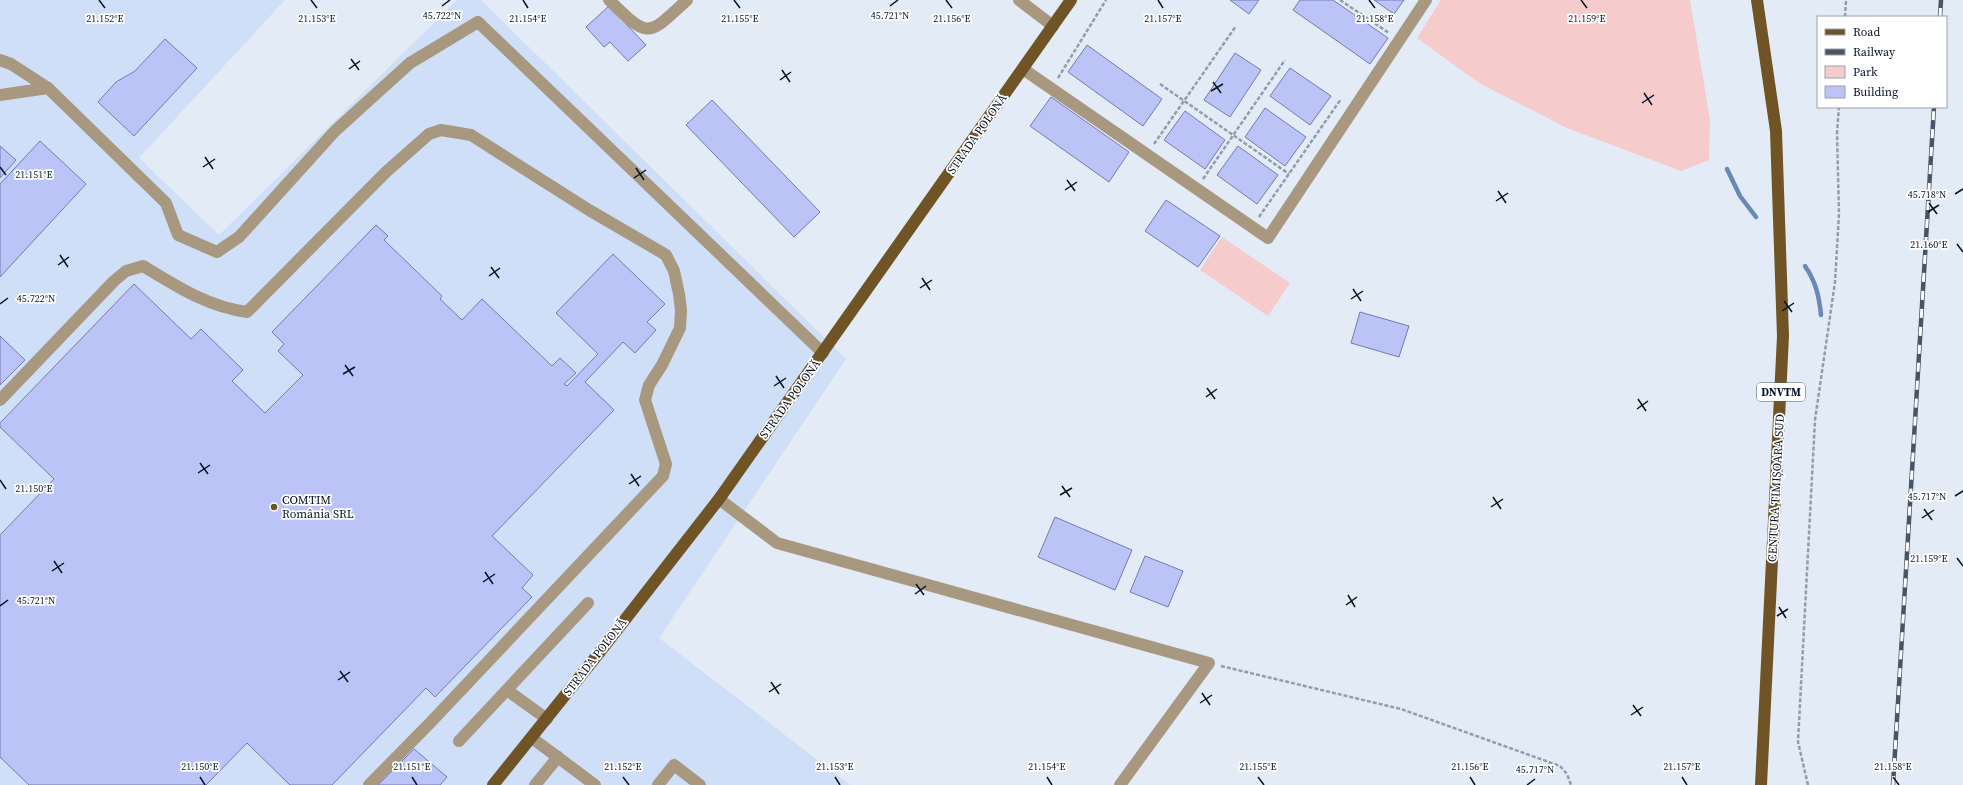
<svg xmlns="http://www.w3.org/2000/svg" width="1963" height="785" font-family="'Source Serif 4',serif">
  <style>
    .built { fill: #cedff7 }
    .green { fill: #f6cbcc }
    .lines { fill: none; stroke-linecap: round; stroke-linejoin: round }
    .stream { stroke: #6889b8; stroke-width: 4.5 }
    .building { fill: #bbc3f7; stroke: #737ab2 }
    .path { stroke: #939daa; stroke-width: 2.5; stroke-dasharray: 4 2; stroke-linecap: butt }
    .minor { stroke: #a89880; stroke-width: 12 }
    .major { stroke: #715426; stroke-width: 12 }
    .rail-casing { stroke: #495565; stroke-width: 4.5 }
    .rail { stroke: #fff; stroke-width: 3; stroke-dasharray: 9; stroke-linecap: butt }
    .ticks { fill: none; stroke: #061326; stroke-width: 1.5 }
    .poi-dot { fill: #6d5224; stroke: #fff; stroke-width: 1.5 }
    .labels { text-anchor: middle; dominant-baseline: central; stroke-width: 3.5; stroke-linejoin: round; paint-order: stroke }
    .shield { fill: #fff; stroke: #515a67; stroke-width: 1 }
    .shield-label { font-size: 11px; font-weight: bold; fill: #061326 }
    .street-label { font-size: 12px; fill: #061326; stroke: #fff }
    .poi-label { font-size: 12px; fill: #061326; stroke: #fff; text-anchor: start }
    .ticks-label { font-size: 10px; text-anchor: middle; fill: #061326; stroke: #fff; stroke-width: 3.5; stroke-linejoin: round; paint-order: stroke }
  </style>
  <rect width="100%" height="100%" fill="#e3ebf6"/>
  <path class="built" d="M0,0H285L139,158L219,235L457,0H481L846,359L659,638L850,785H0Z"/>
  <g class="green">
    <path d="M1441,0H1690L1710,120L1709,160L1681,171L1567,128L1479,83L1417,38Z"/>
    <path d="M1222,237L1290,283L1268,316L1200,270Z"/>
  </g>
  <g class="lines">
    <g class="stream">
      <path d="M1727,169L1740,196L1756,217"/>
      <path d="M1805,266C1816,282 1819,296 1821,315"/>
    </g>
  </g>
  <g class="building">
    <path d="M1230,0H1259L1249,14Z"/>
    <path d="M1300,0H1333L1388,38L1370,64L1293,10Z"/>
    <path d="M1374,0H1404L1394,14Z"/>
    <path d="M609,6L646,45L628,61L610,42L604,47L586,27Z"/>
    <path d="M165,39L197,68L134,136L98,102L116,82L135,71Z"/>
    <path d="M1087,45L1162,99L1143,126L1068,72Z"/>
    <path d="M1235,53L1261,70L1230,117L1204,100Z"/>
    <path d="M1290,68L1331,96L1310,125L1270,96Z"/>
    <path d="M1051,97L1129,152L1109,182L1030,126Z"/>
    <path d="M712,100L820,212L794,237L686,125Z"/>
    <path d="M1265,108L1306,137L1285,166L1245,137Z"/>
    <path d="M1185,111L1225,140L1205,169L1164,140Z"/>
    <path d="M40,141L86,184L0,277V184Z"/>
    <path d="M0,146L16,160L0,178Z"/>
    <path d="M1238,146L1278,175L1257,204L1217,175Z"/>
    <path d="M1166,200L1220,236L1198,267L1145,231Z"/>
    <path d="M376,225L388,236L384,240L442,296L440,299L462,320L482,299L552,366L560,358L576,373L564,384L567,386L598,354L556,313L613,254L665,304L647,322L656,330L635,353L623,342L585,382L614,410L492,536L533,575L522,588L532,597L435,697L426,688L332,785H290L247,743L206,785H29L0,757V535L54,479L0,427V423L134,284L191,339L201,329L243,370L232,381L265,413L303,375L278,351L284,344L272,332Z"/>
    <path d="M1360,312L1409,326L1399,357L1351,343Z"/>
    <path d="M0,336L25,360L0,385Z"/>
    <path d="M1055,517L1132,550L1115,590L1038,557Z"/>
    <path d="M1145,556L1183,571L1168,607L1130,592Z"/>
    <path d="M414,749L447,777L440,785H378Z"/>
  </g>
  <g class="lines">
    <g class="path">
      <path d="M1340,0L1389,33"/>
      <path d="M1845,17L1846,0"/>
      <path d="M1058,78L1106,0"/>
      <path d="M1160,84L1289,174"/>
      <path d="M1154,144L1236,26"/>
      <path d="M1203,179L1285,60"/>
      <path d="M1259,217L1341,99"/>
      <path d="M1221,666L1401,709L1560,766L1567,774L1571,785"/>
      <path d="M1808,785L1798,742L1815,420L1835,282L1839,214L1837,133L1839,107"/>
    </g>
    <g class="minor">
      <path d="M609,0C649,39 647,37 687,0"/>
      <path d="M1019,0L1053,26"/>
      <path d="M0,60L11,64L48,88"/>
      <path d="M1023,69L1268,238L1426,0"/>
      <path d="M0,95L48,88L166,203L178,235L217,252L239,237L335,131L410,63L478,22L823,353"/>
      <path d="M0,400L114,281L126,271L143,266C176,286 208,307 247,312L386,172L429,134L441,130L471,135L589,210L666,255L674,271L679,294L681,310L680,328L662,365L649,385L645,400L666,464L663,476L430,723L369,785"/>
      <path d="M719,499L777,543L1209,663L1120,785"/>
      <path d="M507,690L547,719"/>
      <path d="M532,738L595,785"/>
      <path d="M459,741L588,603"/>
      <path d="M535,785L558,757"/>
      <path d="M658,785L674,765L700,785"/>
    </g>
    <g class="major">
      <path d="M1757,0L1776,131L1783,336L1761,785"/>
      <path d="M493,785L599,653L719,499L1071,0"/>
    </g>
    <defs>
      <g id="rail">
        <path d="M1940,17L1941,0"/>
        <path d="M1893,785L1934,107"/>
      </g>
    </defs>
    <use href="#rail" class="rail-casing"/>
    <use href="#rail" class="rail"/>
  </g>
  <path class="ticks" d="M99,0L105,8M311,0L317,8M523,0L528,8M734,0L740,8M946,0L952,8M1158,0L1163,8M1369,0L1375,8M1581,0L1587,8M442,6L450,0M890,6L898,0M351,59L359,70M349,69L360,61M782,70L790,82M780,80L791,72M1213,82L1221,93M1211,91L1223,84M1644,93L1652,105M1642,103L1654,95M205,157L213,169M0,167L6,175M203,167L215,159M636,168L644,180M634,178L646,170M1067,180L1075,191M1065,190L1077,182M1498,191L1506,203M1955,194L1963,189M1496,201L1508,193M1929,203L1937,214M1928,212L1939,205M1957,244L1963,252M60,255L68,267M58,265L69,257M491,267L499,278M489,276L500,268M922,278L930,290M920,288L932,280M1353,289L1361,301M1351,299L1363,291M1784,301L1792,312M0,304L8,298M1782,311L1794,303M345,365L353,376M343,374L355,367M776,376L784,388M774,386L786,378M1207,388L1215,399M1206,397L1217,389M1638,399L1646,411M1637,409L1648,401M200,463L208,474M198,473L210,465M631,474L639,486M0,480L6,489M629,484L641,476M1062,486L1070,497M1060,495L1072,488M1955,496L1963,491M1493,497L1501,509M1491,507L1503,499M1924,509L1932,520M1922,518L1934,510M1957,558L1963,566M54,561L62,573M52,571L64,563M485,572L493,584M483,582L495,574M916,584L924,595M915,594L926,586M1348,595L1355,607M1346,605L1357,597M0,606L8,600M1779,607L1786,618M1777,616L1788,609M340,671L348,682M338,680L350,672M771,682L779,694M769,692L781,684M1202,693L1210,705M1200,703L1212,695M1633,705L1641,716M1631,715L1643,707M200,777L205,785M412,777L417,785M623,777L629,785M835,777L840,785M1047,777L1052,785M1258,777L1264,785M1470,777L1475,785M1682,777L1687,785M1893,777L1899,785M1527,785L1535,779"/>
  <circle class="poi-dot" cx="274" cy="507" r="4"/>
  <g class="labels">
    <rect class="shield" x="1757" y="383" width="48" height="18" rx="3"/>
    <g class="shield-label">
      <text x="1781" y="392">DNVTM</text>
    </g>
    <g class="street-label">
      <text transform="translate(977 134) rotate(-55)">STRADA POLONĂ</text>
      <text transform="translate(790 399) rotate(-54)">STRADA POLONĂ</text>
      <text transform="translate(1776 488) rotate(-87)">CENTURA TIMIȘOARA SUD</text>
      <text transform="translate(595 657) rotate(-52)">STRADA POLONĂ</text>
    </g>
    <g class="poi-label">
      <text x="282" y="500">COMTIM<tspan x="282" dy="14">România SRL</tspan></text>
    </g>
  </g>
  <g class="ticks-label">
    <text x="442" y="19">45.722°N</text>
    <text x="890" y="19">45.721°N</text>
    <text x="105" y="22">21.152°E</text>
    <text x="317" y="22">21.153°E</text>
    <text x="528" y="22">21.154°E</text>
    <text x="740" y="22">21.155°E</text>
    <text x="952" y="22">21.156°E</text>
    <text x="1163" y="22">21.157°E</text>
    <text x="1375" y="22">21.158°E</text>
    <text x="1587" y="22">21.159°E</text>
    <text x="34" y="178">21.151°E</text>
    <text x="1927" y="198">45.718°N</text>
    <text x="1929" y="248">21.160°E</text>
    <text x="36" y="302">45.722°N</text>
    <text x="34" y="492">21.150°E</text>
    <text x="1927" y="500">45.717°N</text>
    <text x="1929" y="562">21.159°E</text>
    <text x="36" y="604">45.721°N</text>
    <text x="200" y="770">21.150°E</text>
    <text x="412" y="770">21.151°E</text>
    <text x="623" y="770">21.152°E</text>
    <text x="835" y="770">21.153°E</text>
    <text x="1047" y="770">21.154°E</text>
    <text x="1258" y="770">21.155°E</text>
    <text x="1470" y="770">21.156°E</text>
    <text x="1682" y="770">21.157°E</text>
    <text x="1893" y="770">21.158°E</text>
    <text x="1535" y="773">45.717°N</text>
  </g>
  <rect x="1817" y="16" width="130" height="92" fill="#ffffff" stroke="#9ba1a8"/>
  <rect x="1825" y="29" width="20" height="6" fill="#715426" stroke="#9ba1a8"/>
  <text x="1853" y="36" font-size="12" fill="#061326">Road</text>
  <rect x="1825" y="49" width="20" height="6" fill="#495565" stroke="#9ba1a8"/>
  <text x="1853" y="56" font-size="12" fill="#061326">Railway</text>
  <rect x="1825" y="66" width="20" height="12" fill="#f6cbcc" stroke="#9ba1a8"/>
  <text x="1853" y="76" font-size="12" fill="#061326">Park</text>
  <rect x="1825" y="86" width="20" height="12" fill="#bbc3f7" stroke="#9ba1a8"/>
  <text x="1853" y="96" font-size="12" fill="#061326">Building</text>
</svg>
